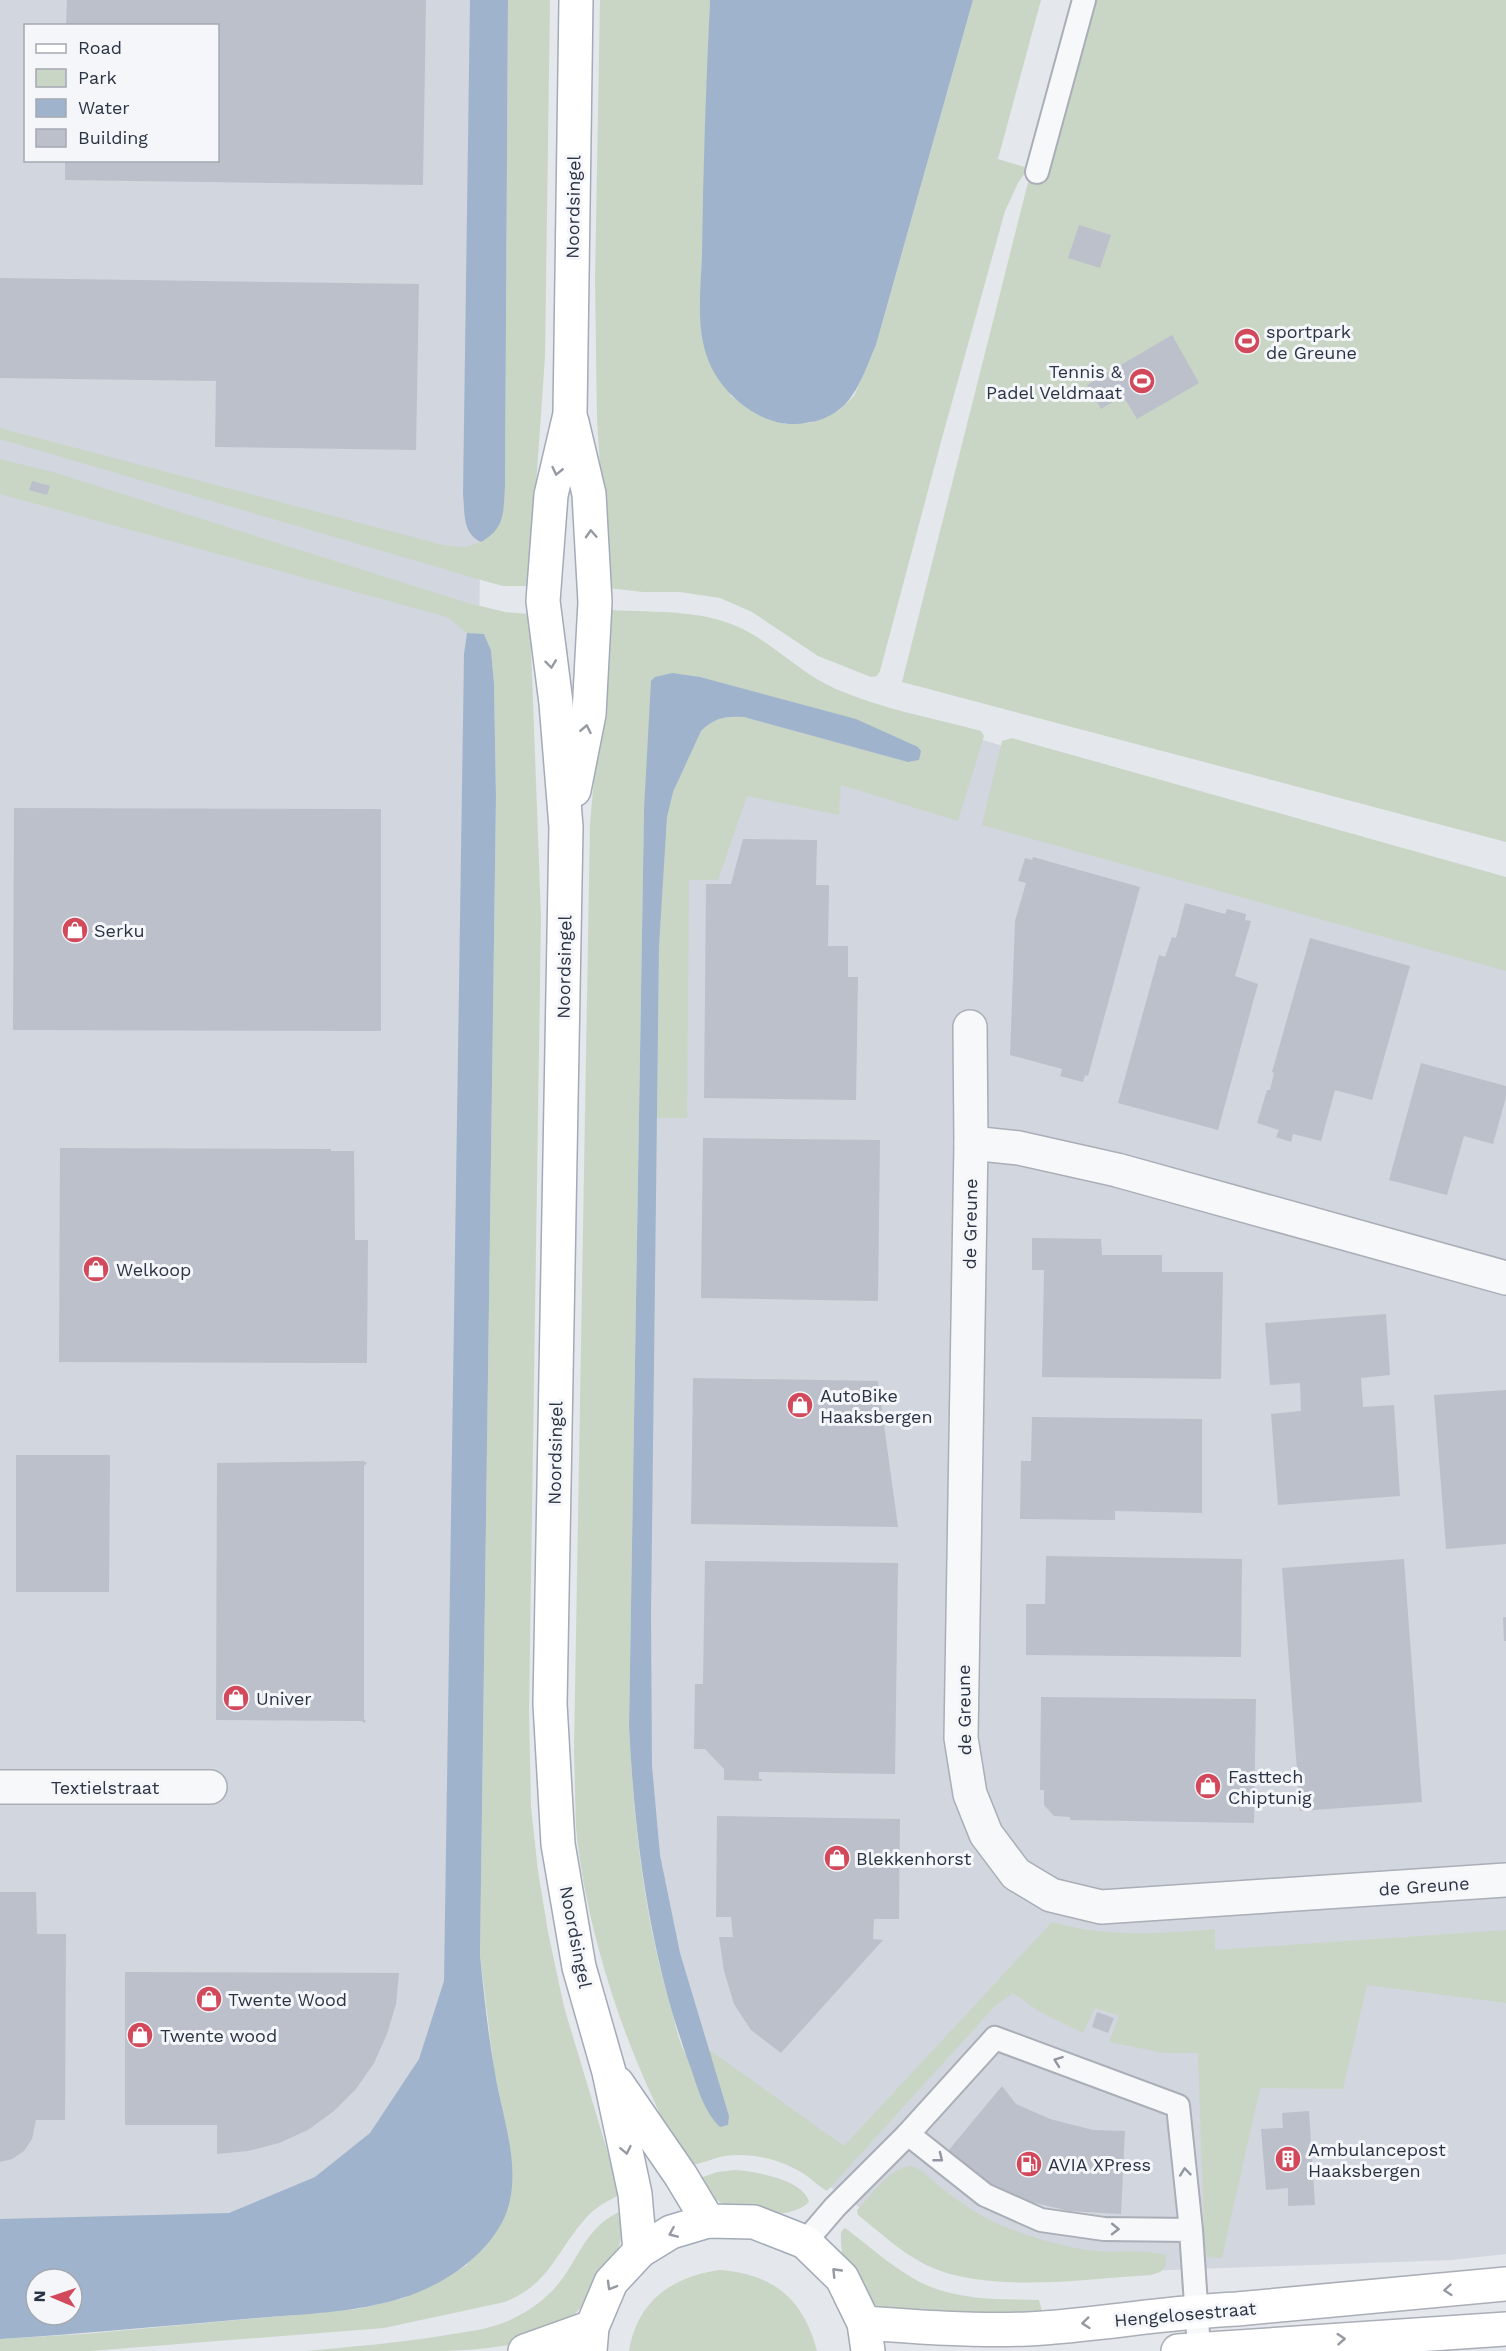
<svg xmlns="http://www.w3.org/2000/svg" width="1506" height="2351" font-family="'Work Sans',sans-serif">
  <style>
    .built { fill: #d2d6de; fill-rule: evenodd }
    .green { fill: #c9d6c5 }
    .water { fill: #9fb4cc; fill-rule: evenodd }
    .building { fill: #bbc0ca }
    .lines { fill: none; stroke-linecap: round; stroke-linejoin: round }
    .lane-casing { stroke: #a9aeb7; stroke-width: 26 }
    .street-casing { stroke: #a9aeb7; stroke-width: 36 }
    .secondary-casing { stroke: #a9aeb7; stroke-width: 36 }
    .primary-casing { stroke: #a3abb8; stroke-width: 36 }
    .lane { stroke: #f7f8fa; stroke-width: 22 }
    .street { stroke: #f7f8fa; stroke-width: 33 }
    .secondary { stroke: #fff; stroke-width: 33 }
    .primary { stroke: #fff; stroke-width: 33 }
    .oneway { stroke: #959aa2 }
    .oneway2 { stroke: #9196a0 }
    .labels { text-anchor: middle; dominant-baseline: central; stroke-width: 6; stroke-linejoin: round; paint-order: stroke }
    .street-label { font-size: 18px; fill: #2b3445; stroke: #f4f6f9 }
    .poi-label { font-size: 18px; fill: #2b3445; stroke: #f4f6f9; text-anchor: start }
  </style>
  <rect width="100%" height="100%" fill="#e4e7ec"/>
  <g class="built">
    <path d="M0,0H488L457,2191L0,2274ZM26,26H218V160H26Z"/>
    <path d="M664,645L1506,896V2254L1452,2260L1113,2272L948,2270L714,2105L667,1959L637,1638Z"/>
  </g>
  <g class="green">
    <path d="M508,0H550L545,357L529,586H503L488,582L0,439V428L443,545L465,547L481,542L505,486Z"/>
    <path d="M600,0H710L701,301L731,396L754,412L771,420L786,424L810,423L838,411L854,396L876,345L973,0H1041L998,159L1028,168L1018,183L1005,211L942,438L880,671L877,676L871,677L818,656L752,612L720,598L680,592H643L608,588L597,419L595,280Z"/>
    <path d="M1074,0H1506V842L902,682Z"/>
    <path d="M0,459L53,472L468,603L505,612L528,614L530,619L541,917L529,1711L531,1807L538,1871L548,1932L564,2007L619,2190V2195C606,2202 594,2208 585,2219C555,2253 551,2283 505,2302L384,2328L90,2351H0V2339L84,2334L358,2309L404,2298L441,2280L467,2265L509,2140L494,2070L480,1955L496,797L494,683L491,650L484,634L467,633L447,617L0,494Z"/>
    <path d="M609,610C656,613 710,608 752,634C781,651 804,675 836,689C882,709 933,718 981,731L984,736L958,821L841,785L839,815L747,796L718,880H689L687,1118H657L659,946L667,817L673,792L701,731C715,717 726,716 744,717L908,762L700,677L644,809L629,1727C634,1820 643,1913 670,2003C674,2017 678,2040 684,2051C691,2063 707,2074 717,2083L708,2052L711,2051L844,2146L1052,1922C1111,1938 1156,1934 1215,1929V1950L1506,1930V2003L1367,1985L1343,2089L1260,2088L1222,2258L1205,2257L1198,2053H1164L1109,2042L1119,2016L1095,2008L1083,2033L1040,2012L1013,1993L995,2006L827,2191C818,2186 812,2179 804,2174C781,2160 752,2152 725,2156C712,2158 697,2167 685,2164C644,2085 616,2018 594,1931C586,1897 579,1862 576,1827C575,1802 575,1776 574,1750L590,824Z"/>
    <path d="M1012,738L1506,877V971L982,825L1002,741Z"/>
    <path d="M911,2166C924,2169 933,2182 944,2190C963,2205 985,2219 1008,2228C1036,2239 1066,2248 1097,2251C1120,2253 1144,2249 1166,2255V2266L1160,2272L1151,2275C1087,2279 992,2293 933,2268C906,2257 881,2233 858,2215L857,2210C872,2195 888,2168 911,2166Z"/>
    <path d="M735,2170C754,2171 805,2180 809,2202C789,2222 735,2215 714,2198C708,2193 704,2184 700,2178L717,2172Z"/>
    <path d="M624,2210C624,2244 617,2254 599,2281C588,2298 577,2315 561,2327C519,2351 460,2351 410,2351C375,2351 340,2351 305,2351C350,2347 396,2343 441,2336C464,2332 487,2330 508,2321C523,2314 538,2305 550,2293C579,2265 582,2226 624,2210Z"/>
    <path d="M845,2228C868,2245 891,2266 916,2280C954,2301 998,2299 1039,2300L1042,2311L914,2318C900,2315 886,2313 874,2304C854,2289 841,2265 841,2240C841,2234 840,2232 845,2228Z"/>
    <path d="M719,2270C773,2274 803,2298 817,2351H629C637,2301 672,2277 719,2270Z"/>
  </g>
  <g class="water">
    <path d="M470,0H508L505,486C503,512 506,528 481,542C462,533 465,513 463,494Z"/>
    <path d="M710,0H973L876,345C858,387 850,421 796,424C760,426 722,394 709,362C695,329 701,288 702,254C703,169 706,85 710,0Z"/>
    <path d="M467,633L484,634L491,650L494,683L496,797L480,1955C484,1995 488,2034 495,2073C502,2116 522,2167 507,2211C492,2253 443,2286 402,2298C351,2314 297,2314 245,2319C163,2326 82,2334 0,2339V2219L229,2213L315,2177L370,2133L419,2059L444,1981L464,654ZM36,2279H72V2315H36Z"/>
    <path d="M672,673L700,677L856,719L918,747L921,751L919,760L908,762L744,717C726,716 715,717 701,731L673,792L667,817L659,946L651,1615L652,1766L660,1855L680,1953L729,2116L728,2125L720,2127C703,2110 698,2088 690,2066C650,1957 635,1843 629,1727L644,809L651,681L655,677Z"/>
  </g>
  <g class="building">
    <path d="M67,0H426L423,185L65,180V160H218V26H66Z"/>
    <path d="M1079,225L1111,235L1100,268L1068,258Z"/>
    <path d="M0,278L419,284L416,450L215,447L216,381L0,378Z"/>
    <path d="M1172,335L1199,383L1137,419L1123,396L1101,409L1087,385Z"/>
    <path d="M32,481L50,486L47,495L29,490Z"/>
    <path d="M14,808L381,809V1031L13,1030Z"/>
    <path d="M743,839L817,840L816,885H829L828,946H848V977H858L856,1100L704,1098L706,884H731Z"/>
    <path d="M1033,857L1140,887L1088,1076L1085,1075L1083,1082L1060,1076L1062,1069L1010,1055L1015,921L1026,883L1018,881L1025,858L1032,860Z"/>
    <path d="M1185,903L1225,914L1227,909L1246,914L1245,920L1251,921L1235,976L1258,984L1218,1130L1118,1103L1159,955L1165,957L1172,937L1176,938Z"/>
    <path d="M1310,938L1410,966L1372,1100L1335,1090L1321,1141L1293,1134L1291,1142L1276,1137L1279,1130L1257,1123L1267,1090H1270L1274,1073L1272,1072Z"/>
    <path d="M1421,1063L1506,1086V1097L1493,1144L1464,1136L1447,1195L1389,1180Z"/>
    <path d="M703,1138L880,1140L878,1301L701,1298Z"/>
    <path d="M60,1148L331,1149V1151H354L355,1240H368L367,1363L59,1362Z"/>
    <path d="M1032,1238L1101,1239L1102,1255H1162V1272H1223L1221,1379L1042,1377L1044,1270H1032Z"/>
    <path d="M1386,1314L1390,1375L1361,1378L1363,1407L1394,1405L1400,1496L1278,1505L1271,1414L1301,1411L1300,1383L1270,1385L1265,1323Z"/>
    <path d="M693,1378L878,1381L898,1527L691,1524Z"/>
    <path d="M1506,1390V1544L1446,1549L1434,1395Z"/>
    <path d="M1032,1417L1202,1419V1513L1115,1511V1520L1020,1519L1021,1461H1031Z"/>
    <path d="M16,1455H110L109,1592H16Z"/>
    <path d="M363,1461L367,1463L364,1466V1719L366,1721L364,1723L362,1721L216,1720L217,1463Z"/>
    <path d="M1046,1556L1242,1559L1241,1657L1026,1655V1604H1045Z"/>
    <path d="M1404,1559L1422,1802L1300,1811L1282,1568Z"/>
    <path d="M705,1561L898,1563L895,1774L759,1772V1779H762V1781L724,1780V1769L705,1749H694L695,1684H703Z"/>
    <path d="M1506,1617V1641H1504L1503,1618Z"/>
    <path d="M1041,1697L1256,1699L1254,1823L1070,1820V1817L1054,1816L1044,1805V1790H1040Z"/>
    <path d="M717,1816L900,1819L899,1919H874L873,1939L883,1940L781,2053L751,2030L734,2004L724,1971L719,1937H733L731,1917H716Z"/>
    <path d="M0,1892H36L37,1934H66L65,2120H36L32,2139L24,2151L12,2159L0,2162Z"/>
    <path d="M125,1972L399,1973L396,2004L387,2034L374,2063L356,2089L334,2111L308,2130L279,2143L248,2151L217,2154V2125H125Z"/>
    <path d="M1097,2012L1114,2018L1108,2033L1092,2027Z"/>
    <path d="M1002,2086L1016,2104L1050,2119L1093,2130L1125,2131L1121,2214L1069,2211L1027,2201L978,2178L948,2151Z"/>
    <path d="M1309,2111L1315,2205L1288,2206V2188L1266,2190L1261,2129L1283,2128L1282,2113Z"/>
  </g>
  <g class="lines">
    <defs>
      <g id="lane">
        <path d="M1037,172L1084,0"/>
        <path d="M1191,2230L1104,2229L1041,2220L985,2195L908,2134L995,2038L1178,2106L1191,2230L1199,2349"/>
        <path d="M805,2242L835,2207L908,2134"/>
      </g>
      <g id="street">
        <path d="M970,1027L971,1143L961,1738L970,1794L986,1834L1016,1874L1051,1895L1101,1907L1506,1880"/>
        <path d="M971,1143L1019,1148L1117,1170L1506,1278"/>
        <path d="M0,1787H210"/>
      </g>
      <g id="secondary">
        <path d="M864,2323C918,2327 973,2331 1028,2329C1098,2325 1167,2312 1237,2309L1506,2284"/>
        <path d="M525,2351L592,2327"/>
        <path d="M1178,2351L1506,2329"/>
      </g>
      <g id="primary">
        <path d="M576,0L570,414L551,495L543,601L556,703L566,827L550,1704L558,1844L579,1967L609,2072L635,2194L640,2251"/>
        <path d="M572,422L589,494L595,602L589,714L574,790"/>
        <path d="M617,2083L681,2176L708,2221"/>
        <path d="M590,2351L592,2327L611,2282L640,2251L671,2232L708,2221L754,2222L805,2242L842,2278L864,2323L868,2351"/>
      </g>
    </defs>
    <use href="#lane" class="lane-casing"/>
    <use href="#street" class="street-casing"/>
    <use href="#secondary" class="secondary-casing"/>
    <use href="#primary" class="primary-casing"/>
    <use href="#lane" class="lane"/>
    <use href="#street" class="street"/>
    <use href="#secondary" class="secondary"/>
    <use href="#primary" class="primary"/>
  </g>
  <defs><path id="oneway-chevron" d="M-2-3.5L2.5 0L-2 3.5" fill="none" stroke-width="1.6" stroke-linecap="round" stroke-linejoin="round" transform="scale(1.5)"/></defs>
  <g class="oneway">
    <use href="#oneway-chevron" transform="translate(557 471) rotate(103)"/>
    <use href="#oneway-chevron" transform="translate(591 534) rotate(-93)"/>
    <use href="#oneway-chevron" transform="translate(551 664) rotate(83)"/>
    <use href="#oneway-chevron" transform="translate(586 729) rotate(-79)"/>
    <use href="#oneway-chevron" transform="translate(626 2150) rotate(78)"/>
    <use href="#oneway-chevron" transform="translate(673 2233) rotate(157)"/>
    <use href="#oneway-chevron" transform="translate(836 2272) rotate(-134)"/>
    <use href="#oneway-chevron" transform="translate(611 2286) rotate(120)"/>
    <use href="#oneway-chevron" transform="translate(1448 2290) rotate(175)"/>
    <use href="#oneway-chevron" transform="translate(1086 2323) rotate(174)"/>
    <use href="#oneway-chevron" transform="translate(1341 2339) rotate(-4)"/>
  </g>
  <g class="oneway2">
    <use href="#oneway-chevron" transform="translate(1058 2061) rotate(-160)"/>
    <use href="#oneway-chevron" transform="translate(939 2158) rotate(38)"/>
    <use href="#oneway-chevron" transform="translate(1185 2172) rotate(-96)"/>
    <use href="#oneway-chevron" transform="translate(1115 2229) rotate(1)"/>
  </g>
  <defs>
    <symbol id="stadium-disc" viewBox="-11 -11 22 22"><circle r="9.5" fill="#d1495b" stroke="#f4f6f9"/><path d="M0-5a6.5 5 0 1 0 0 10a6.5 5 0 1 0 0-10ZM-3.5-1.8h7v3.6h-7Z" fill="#fff"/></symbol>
    <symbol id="shop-disc" viewBox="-11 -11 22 22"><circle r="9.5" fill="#d1495b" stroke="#f4f6f9"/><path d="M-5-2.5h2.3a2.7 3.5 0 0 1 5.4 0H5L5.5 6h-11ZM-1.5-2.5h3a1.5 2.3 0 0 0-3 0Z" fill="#fff"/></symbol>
    <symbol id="building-disc" viewBox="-11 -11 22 22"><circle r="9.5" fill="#d1495b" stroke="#f4f6f9"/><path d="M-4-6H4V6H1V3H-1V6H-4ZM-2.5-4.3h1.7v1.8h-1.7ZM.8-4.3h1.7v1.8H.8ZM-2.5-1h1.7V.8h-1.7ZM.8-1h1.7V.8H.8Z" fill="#fff"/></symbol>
    <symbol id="fuel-disc" viewBox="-11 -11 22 22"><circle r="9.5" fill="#d1495b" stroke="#f4f6f9"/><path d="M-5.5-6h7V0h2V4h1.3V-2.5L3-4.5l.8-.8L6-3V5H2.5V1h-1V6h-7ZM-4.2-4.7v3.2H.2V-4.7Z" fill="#fff"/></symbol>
  </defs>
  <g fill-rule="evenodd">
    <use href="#stadium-disc" x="1232" y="326" width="30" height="30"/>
    <use href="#stadium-disc" x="1127" y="366" width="30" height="30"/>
    <use href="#shop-disc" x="60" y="915" width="30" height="30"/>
    <use href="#shop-disc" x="81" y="1254" width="30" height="30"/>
    <use href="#shop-disc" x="785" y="1390" width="30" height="30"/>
    <use href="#shop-disc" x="221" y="1683" width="30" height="30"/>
    <use href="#shop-disc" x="1193" y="1771" width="30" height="30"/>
    <use href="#shop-disc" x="822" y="1843" width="30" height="30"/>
    <use href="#shop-disc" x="194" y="1984" width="30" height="30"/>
    <use href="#shop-disc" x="125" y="2020" width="30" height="30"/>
    <use href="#building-disc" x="1273" y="2144" width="30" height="30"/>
    <use href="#fuel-disc" x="1014" y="2149" width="30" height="30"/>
  </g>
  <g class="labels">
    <g class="street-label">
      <text transform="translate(573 207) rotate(-89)">Noordsingel</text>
      <text transform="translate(564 967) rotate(-89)">Noordsingel</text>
      <text transform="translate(970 1224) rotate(-89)">de Greune</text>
      <text transform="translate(555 1453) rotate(-89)">Noordsingel</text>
      <text transform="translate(964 1710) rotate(-91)">de Greune</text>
      <text x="105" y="1787">Textielstraat</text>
      <text transform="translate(1424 1886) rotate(-4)">de Greune</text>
      <text transform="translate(576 1937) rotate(79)">Noordsingel</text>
      <text transform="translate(1185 2314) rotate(-5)">Hengelosestraat</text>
    </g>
    <g class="poi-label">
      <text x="1266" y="331">sportpark<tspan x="1266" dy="21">de Greune</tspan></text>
      <text x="1122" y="371" text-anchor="end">Tennis &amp;<tspan x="1122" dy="21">Padel Veldmaat</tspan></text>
      <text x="94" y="930">Serku</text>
      <text x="116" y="1269">Welkoop</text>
      <text x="820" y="1395">AutoBike<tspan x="820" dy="21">Haaksbergen</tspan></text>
      <text x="256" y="1698">Univer</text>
      <text x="1228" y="1776">Fasttech<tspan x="1228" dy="21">Chiptunig</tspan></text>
      <text x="856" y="1858">Blekkenhorst</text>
      <text x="228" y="1999">Twente Wood</text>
      <text x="160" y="2035">Twente wood</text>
      <text x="1308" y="2149">Ambulancepost<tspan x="1308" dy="21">Haaksbergen</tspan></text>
      <text x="1048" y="2164">AVIA XPress</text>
    </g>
  </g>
  <rect x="24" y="24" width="195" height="138" fill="#f4f6f9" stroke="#a4a8b1" stroke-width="1.5"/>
  <rect x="36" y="44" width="30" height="9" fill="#ffffff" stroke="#a4a8b1" stroke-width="1.5"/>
  <text x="78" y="54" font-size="18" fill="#2b3445">Road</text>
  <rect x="36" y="69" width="30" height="18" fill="#c9d6c5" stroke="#a4a8b1" stroke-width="1.5"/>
  <text x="78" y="84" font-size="18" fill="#2b3445">Park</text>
  <rect x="36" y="99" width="30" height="18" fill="#9fb4cc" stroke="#a4a8b1" stroke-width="1.5"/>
  <text x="78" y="114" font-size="18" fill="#2b3445">Water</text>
  <rect x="36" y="129" width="30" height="18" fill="#bbc0ca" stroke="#a4a8b1" stroke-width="1.5"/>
  <text x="78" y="144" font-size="18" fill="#2b3445">Building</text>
  <g transform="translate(54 2297) rotate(272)"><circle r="28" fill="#f4f6f9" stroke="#a4a8b1" stroke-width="1.5"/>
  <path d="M0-4.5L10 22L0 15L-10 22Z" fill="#d1495b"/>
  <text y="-9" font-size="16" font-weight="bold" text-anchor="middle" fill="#2b3445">N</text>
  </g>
</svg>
